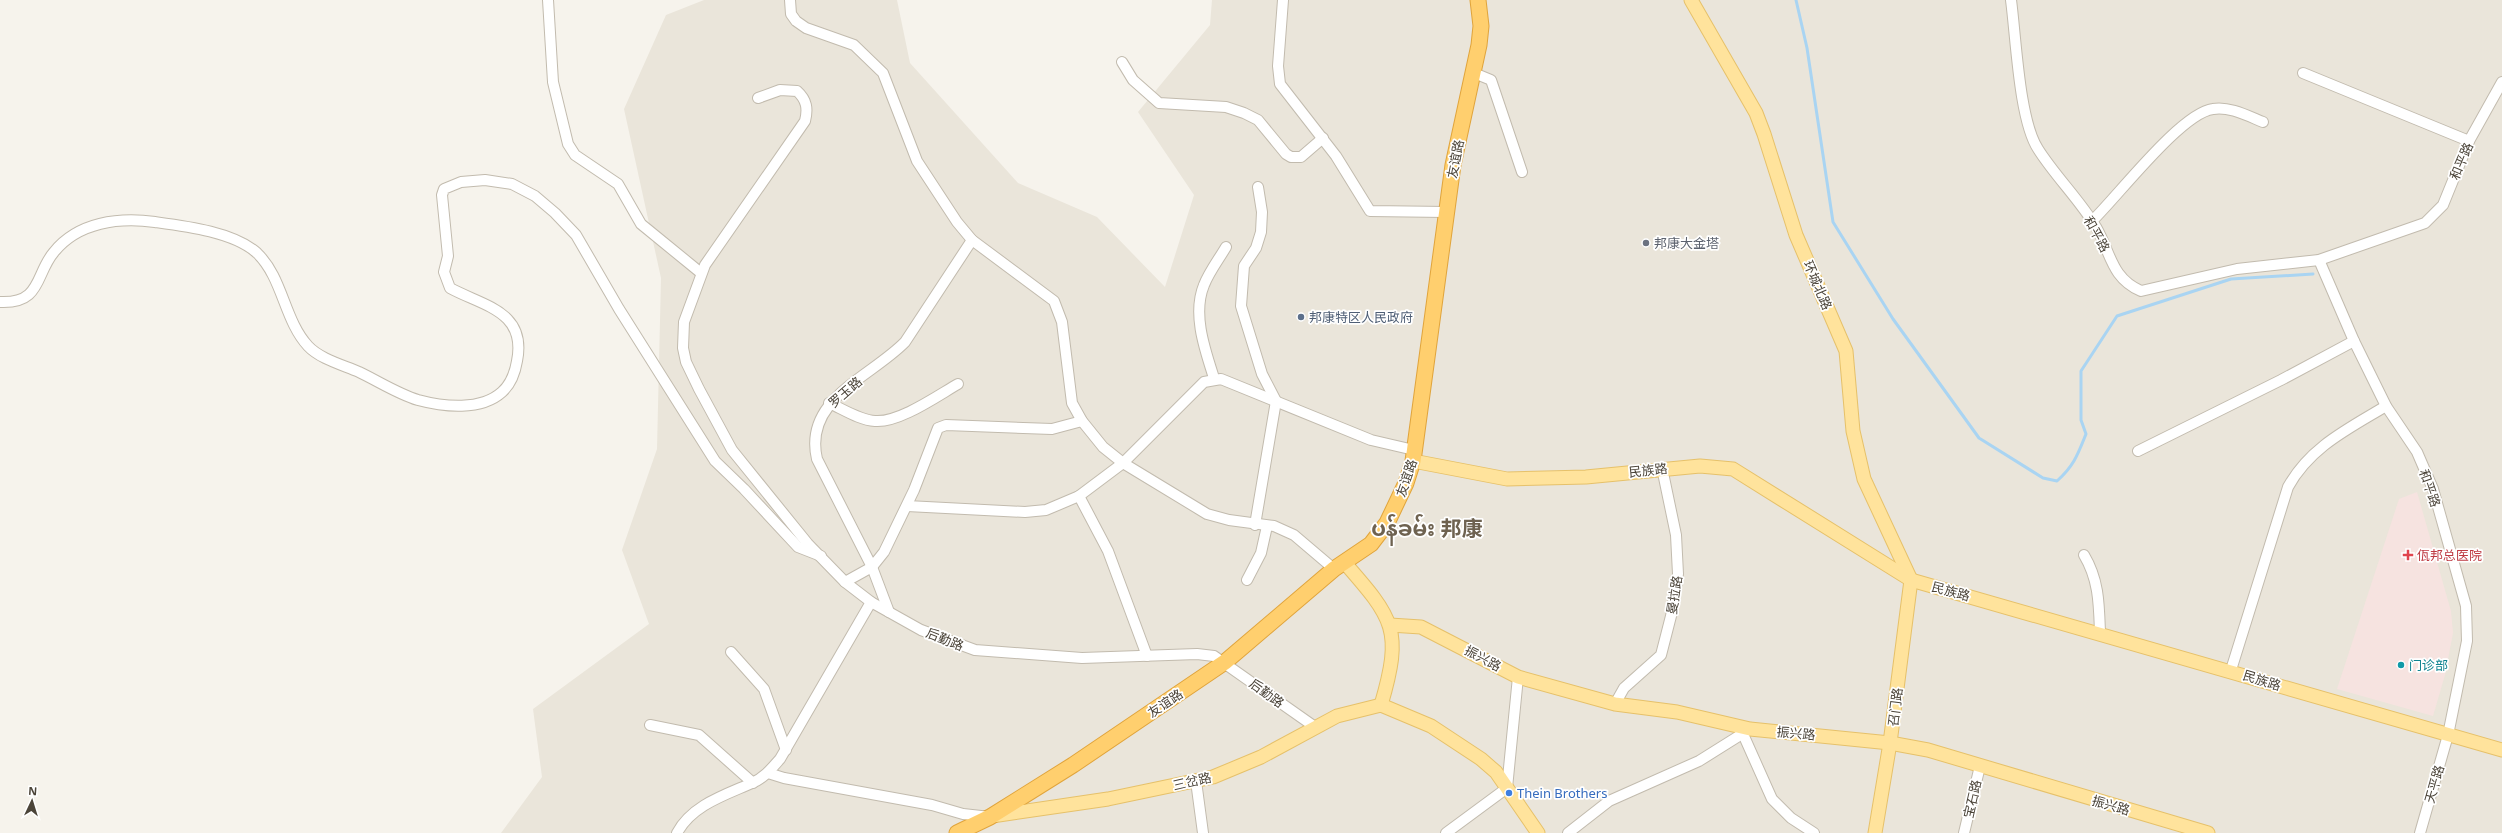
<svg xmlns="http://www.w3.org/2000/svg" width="2502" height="833" font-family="'Noto Sans','Noto Sans SC','Noto Sans Myanmar',sans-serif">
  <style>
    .residential { fill: #eae5da }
    .medical { fill: #f6e3e0 }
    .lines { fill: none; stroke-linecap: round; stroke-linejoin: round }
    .stream { stroke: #a9d4f2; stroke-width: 3 }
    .minor-casing { stroke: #c2bbae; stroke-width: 12 }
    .major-casing { stroke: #e6c16a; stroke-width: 15 }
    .highway-casing { stroke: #e0a43c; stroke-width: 17 }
    .minor { stroke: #fff; stroke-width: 10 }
    .major { stroke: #ffe39c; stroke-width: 13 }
    .highway { stroke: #ffcf6e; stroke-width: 15 }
    .worship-dot { fill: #6b7280; stroke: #fff; stroke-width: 1.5 }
    .service-dot { fill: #5c6f8a; stroke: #fff; stroke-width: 1.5 }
    .health-dot { fill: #e0444e; stroke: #fff; stroke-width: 1.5 }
    .culture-dot { fill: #0f9aa8; stroke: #fff; stroke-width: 1.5 }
    .shop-dot { fill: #3f7fe0; stroke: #fff; stroke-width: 1.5 }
    .labels { text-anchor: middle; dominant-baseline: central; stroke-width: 3.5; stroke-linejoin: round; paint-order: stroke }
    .street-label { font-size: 13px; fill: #4b4439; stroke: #fff }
    .worship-label { font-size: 13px; fill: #5b616d; stroke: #fff; text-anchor: start }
    .service-label { font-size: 13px; fill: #4e5e75; stroke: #fff; text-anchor: start }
    .health-label { font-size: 13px; fill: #be3a42; stroke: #fff; text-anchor: start }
    .culture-label { font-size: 13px; fill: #0d838f; stroke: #fff; text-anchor: start }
    .shop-label { font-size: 13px; fill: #366cbe; stroke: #fff; text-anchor: start }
    .town-label { font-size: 21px; font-weight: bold; fill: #6e6250; stroke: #fff }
  </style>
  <rect width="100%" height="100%" fill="#f6f3ec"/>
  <path class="residential" d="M704,0H897L910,63L1018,183L1097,217L1165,287L1194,195L1138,112L1210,25L1212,0H2502V833H501L542,777L533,709L649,624L622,550L657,449L661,278L624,109L666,15Z"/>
  <path class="medical" d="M2417,492L2451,611L2453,633L2445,675L2433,716L2337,689L2399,499Z"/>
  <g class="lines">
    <path class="stream" d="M1796,0L1807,48L1833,222L1893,319L1979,438L2043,478L2057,481C2074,466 2078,454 2086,434L2081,420V371L2117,316L2231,279L2313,274"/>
    <defs>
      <g id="minor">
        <path d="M548,0L553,82L568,144L575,155L618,184L641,224L701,273"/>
        <path d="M790,0L791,14L796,21L806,28L854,45L883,73L917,161L957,222L972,240L1054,301L1062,322L1072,403L1082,421L1103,447L1123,463L1207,514L1229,520L1274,526L1294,535L1334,569"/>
        <path d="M1283,0L1278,66L1280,84L1336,156L1370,211L1446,212"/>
        <path d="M2011,0C2016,37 2019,120 2038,149C2055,176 2079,199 2096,227C2111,253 2111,278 2141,291L2237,269L2319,260L2425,223L2443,205L2469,141L2502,82"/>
        <path d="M1122,62L1133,80L1159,103L1226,107L1244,113L1258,120L1286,154L1291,157H1301L1323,138"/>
        <path d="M1474,73L1491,80L1522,172"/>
        <path d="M2303,73L2469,141"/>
        <path d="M758,98L780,90L797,91C807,100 808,109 805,121L705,265L684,322L683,348L686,362L699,389L732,450L808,544L845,582L871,602"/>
        <path d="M2092,221C2118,196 2181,113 2213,109C2229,106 2248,116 2263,122"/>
        <path d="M2319,260L2354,341L2386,406L2417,452L2433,489L2466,606L2467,641L2448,735L2420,833"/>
        <path d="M0,302C42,304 35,274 54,252C78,222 119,217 155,222C185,226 234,232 257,253C283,278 284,320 308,346C320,359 343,365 359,372C378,381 398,394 418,400C444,407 481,411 502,392C511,384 515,373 517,361C527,311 483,306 450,288L444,272L448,256L442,195L444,189L461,182L485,180L512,184L535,196L555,213L576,235L619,309L715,461L744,489L798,547L821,556"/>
        <path d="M1214,378C1205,350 1192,314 1204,285C1209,272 1219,259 1226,247"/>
        <path d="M829,403C843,409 859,420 875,421C899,423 937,396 958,384"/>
        <path d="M2138,451L2281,380L2354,341"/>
        <path d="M1079,496L1108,551L1147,656"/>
        <path d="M907,506L1025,512L1046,510L1079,496L1123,463L1204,382L1221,379L1371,440L1414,450"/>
        <path d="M1255,525L1276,401L1262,374L1241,306L1244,266L1256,248L1261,232L1262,212L1258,187"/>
        <path d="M2084,555C2099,580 2099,604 2100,633"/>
        <path d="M1247,580L1261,553L1267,526"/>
        <path d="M845,582L872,567L884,552L914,490L938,428L946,425L1052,429L1082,421"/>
        <path d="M889,612L872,567L817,459C803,399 871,377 905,342L972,240"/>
        <path d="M731,652L764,689L786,750"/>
        <path d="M2231,670L2288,487C2310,447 2348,429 2386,406"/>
        <path d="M1615,704L1624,688L1661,655L1671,616L1678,574L1676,535L1662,468"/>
        <path d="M650,725L699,735L753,783"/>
        <path d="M1743,734L1772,799L1791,818L1814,833"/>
        <path d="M768,773L784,778L932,805L963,814L990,817"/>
        <path d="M1196,781L1203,833"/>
        <path d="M677,833C692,805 725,795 752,783C764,778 772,768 780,759L871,602L921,630L975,650L1082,658L1197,654L1214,656L1315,727"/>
        <path d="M1446,833L1507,788L1518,677"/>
        <path d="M1568,833L1609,801L1699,761L1750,729"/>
        <path d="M1964,833L1980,766"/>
      </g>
      <g id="major">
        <path d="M1691,0L1756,113L1764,134L1796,235L1846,351L1853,431L1864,479L1911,580L1890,743L1875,833"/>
        <path d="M1413,461L1507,479L1586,477L1700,466L1733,469L1911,580L2502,750"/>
        <path d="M1344,562C1394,619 1403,630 1381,705"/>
        <path d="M1390,625L1421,627L1518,677L1615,704L1677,712L1750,729L1890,743L1928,750L2208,833"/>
        <path d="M992,816L1108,799L1213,777L1261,757L1337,716L1381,705L1431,726L1481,759L1496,772L1538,833"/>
      </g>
      <path id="highway" d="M957,833L990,817L1073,765L1225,662L1334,569L1371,544L1387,523L1406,483L1413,461L1453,165L1479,45L1481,26L1478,0"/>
    </defs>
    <use href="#minor" class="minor-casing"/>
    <use href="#major" class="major-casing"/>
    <use href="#highway" class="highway-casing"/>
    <use href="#minor" class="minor"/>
    <use href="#major" class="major"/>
    <use href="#highway" class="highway"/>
  </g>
  <circle class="worship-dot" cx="1646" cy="243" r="4"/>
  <circle class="service-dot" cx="1301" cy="317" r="4"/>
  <path class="health-dot" d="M2406 549h4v4h4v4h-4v4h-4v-4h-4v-4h4z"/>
  <circle class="culture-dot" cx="2401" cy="665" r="4"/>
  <circle class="shop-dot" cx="1509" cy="793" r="4"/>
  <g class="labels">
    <g class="street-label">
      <text transform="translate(1455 159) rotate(-79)">友谊路</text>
      <text transform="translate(2461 161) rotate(-67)">和平路</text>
      <text transform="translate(2097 234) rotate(61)">和平路</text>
      <text transform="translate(1818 285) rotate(67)">环城北路</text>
      <text transform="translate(845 392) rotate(-41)">罗玉路</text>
      <text transform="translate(1648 470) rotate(-6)">民族路</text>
      <text transform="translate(1406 478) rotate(-71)">友谊路</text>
      <text transform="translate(2430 488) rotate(71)">和平路</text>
      <text transform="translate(1951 591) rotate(15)">民族路</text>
      <text transform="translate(1674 595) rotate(-81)">曼拉路</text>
      <text transform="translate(945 639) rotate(22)">后勤路</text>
      <text transform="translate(1483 658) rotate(28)">振兴路</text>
      <text transform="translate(2262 680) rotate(17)">民族路</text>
      <text transform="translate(1267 693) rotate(36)">后勤路</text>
      <text transform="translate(1165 703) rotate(-34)">友谊路</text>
      <text transform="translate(1895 707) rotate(-83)">召门路</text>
      <text transform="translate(1796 733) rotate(5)">振兴路</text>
      <text transform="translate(1192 781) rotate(-13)">三岔路</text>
      <text transform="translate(2434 784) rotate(-74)">天平路</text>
      <text transform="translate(1972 799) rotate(-77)">宝石路</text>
      <text transform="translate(2111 805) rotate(16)">振兴路</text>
    </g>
    <g class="worship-label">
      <text x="1654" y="243">邦康大金塔</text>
    </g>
    <g class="service-label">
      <text x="1309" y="317">邦康特区人民政府</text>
    </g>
    <g class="health-label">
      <text x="2417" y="555">佤邦总医院</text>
    </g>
    <g class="culture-label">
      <text x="2409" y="665">门诊部</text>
    </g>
    <g class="shop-label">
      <text x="1517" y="793">Thein Brothers</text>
    </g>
    <g class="town-label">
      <text x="1427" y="528">ပန်ခမ်း 邦康</text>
    </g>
  </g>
  <g transform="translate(32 801) rotate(4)" stroke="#ffffff" stroke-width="3" paint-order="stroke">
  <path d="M0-3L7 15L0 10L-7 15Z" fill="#4b4439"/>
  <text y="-6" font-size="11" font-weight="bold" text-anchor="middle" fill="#4b4439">N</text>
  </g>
</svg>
